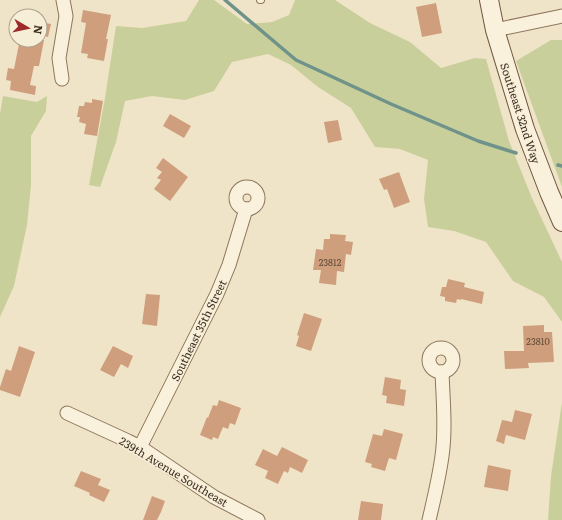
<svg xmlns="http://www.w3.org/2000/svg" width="562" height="520" font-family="Literata,serif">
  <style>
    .green { fill: #c9cf9b }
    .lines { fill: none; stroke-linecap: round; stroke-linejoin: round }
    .stream { stroke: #6f938a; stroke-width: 3.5 }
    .building { fill: #cf9f7d }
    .lane-casing { stroke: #8d765c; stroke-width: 8 }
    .street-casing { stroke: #8d765c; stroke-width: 15 }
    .secondary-casing { stroke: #6f573f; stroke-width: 20 }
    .lane { stroke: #faf1dc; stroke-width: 6 }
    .street { stroke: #faf1dc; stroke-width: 13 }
    .secondary { stroke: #faf1dc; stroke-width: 18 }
    .labels { text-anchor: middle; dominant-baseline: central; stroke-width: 3; stroke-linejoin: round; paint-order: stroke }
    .number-label { font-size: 9px; fill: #624a37 }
    .street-label { font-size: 11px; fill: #3d2e20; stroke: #f7eed8 }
  </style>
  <rect width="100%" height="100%" fill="#f0e4c8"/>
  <g class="green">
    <path d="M199,0H214L247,24L272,22L289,15L295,0H335L370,23L410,42L441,68L475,58L486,59L509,141L532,198L562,262V322L544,297L513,281L486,242L454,231L428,227L424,199L428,160L400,149L375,147L351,108L318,87L291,65L268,54L232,62L214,91L185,100L152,96L125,101L116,142L100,187L89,185L105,98L116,26L142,28L186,21Z"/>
    <path d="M551,40H562V187L516,61Z"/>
    <path d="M3,96L37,102L47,96L46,111L31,136V185L27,225L14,286L0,317V114Z"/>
    <path d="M562,402V520H548L551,476Z"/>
  </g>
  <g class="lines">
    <g class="stream">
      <path d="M225,0L296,60L391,104L478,141L516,153"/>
      <path d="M558,165L562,166"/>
    </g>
  </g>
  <g class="building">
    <path d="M436,3L442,33L422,37L416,7Z"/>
    <path d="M83,10L111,15L106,39H108L104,61L87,58L88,54L81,53L86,23L81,22Z"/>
    <path d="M40,22L51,24L48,37L40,35Z"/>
    <path d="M20,40H44L39,66H34L30,85L36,86L35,95L10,90L11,81L6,80L8,68L14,69L19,44Z"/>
    <path d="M92,99L103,101L97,136L84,134L86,124L79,122L80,117H77L79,106H84L85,102L92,103Z"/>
    <path d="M170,114L191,126L184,138L163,126Z"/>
    <path d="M338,120L342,140L328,143L324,122Z"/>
    <path d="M163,158L188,177L170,201L154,189L161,180L157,178L162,172L156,168Z"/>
    <path d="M399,172L410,202L394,208L387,189L384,190L379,179Z"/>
    <path d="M330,234L346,235L345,241L353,242L351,255L346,254L344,272L337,271L336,285L319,283L321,270H313L316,249L323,250L324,239H330Z"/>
    <path d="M448,279L465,283L464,287L484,292L482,304L461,299V300L457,299L456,303L445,301V297L440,296L442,287H446Z"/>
    <path d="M146,294L160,295L157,326L142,324Z"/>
    <path d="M304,313L322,319L311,351L296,346L299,336L297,335Z"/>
    <path d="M544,325V332H552L554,362L528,363L529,368L505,369L504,351H524L523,326Z"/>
    <path d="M19,346L35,352L20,397L0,390V387L6,369L11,371Z"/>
    <path d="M113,346L133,356L128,368L121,364L114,377L100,370Z"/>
    <path d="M385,377L401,380L400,389L406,390L404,406L386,403L387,396L382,395Z"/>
    <path d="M219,400L241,408L235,425L230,423L228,429L223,427L218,439L213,437L212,440L200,435L207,417L208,418L213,405L217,406Z"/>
    <path d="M515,410L532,414L525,440L506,435L504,444L496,441L502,420L512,422Z"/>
    <path d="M384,429L403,434L396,460L389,458L385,471L371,467L372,464L365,462L373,434L382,436Z"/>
    <path d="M282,447L308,460L302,473L290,467L288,473L284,471L278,484L265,478L268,471L255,465L263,449L277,456Z"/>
    <path d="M488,465L511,470L508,491L484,487Z"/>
    <path d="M81,471L101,479L98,485L110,490L104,502L89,495L90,493L74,486Z"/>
    <path d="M152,496L165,501L161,512L157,520H143Z"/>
    <path d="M361,501L383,504L381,520H358Z"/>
  </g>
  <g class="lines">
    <defs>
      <path id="lane" d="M260,0H261"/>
      <g id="street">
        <path d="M495,30L562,16"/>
        <path d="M62,79L59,58L66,16L63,0"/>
        <circle cx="247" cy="198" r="11"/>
        <circle cx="441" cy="360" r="12"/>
        <path d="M67,413L128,441L140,447L214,497L258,520"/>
        <path d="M140,447L217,294L229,265L246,209"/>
        <path d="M429,520C434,499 439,478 442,456C446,429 443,400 442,372"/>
      </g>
      <path id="secondary" d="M489,0L495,30L525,129L549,192L562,222"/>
    </defs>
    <use href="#lane" class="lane-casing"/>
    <use href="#street" class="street-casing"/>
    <use href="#secondary" class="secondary-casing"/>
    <use href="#lane" class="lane"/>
    <use href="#street" class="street"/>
    <use href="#secondary" class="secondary"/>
  </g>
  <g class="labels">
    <g class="number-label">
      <text x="330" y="262">23812</text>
      <text x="538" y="341">23810</text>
    </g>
    <g class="street-label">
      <text transform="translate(521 113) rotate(72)">Southeast 32nd Way</text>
      <text transform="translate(198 330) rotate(-64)">Southeast 35th Street</text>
      <text transform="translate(174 471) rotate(31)">239th Avenue Southeast</text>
    </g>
  </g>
  <g transform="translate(28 28) rotate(99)"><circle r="19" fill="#f7eed8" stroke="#ada18e"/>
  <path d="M0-3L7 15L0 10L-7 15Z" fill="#9e2a2b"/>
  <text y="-6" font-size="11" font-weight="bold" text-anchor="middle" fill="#3d2e20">N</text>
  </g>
</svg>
